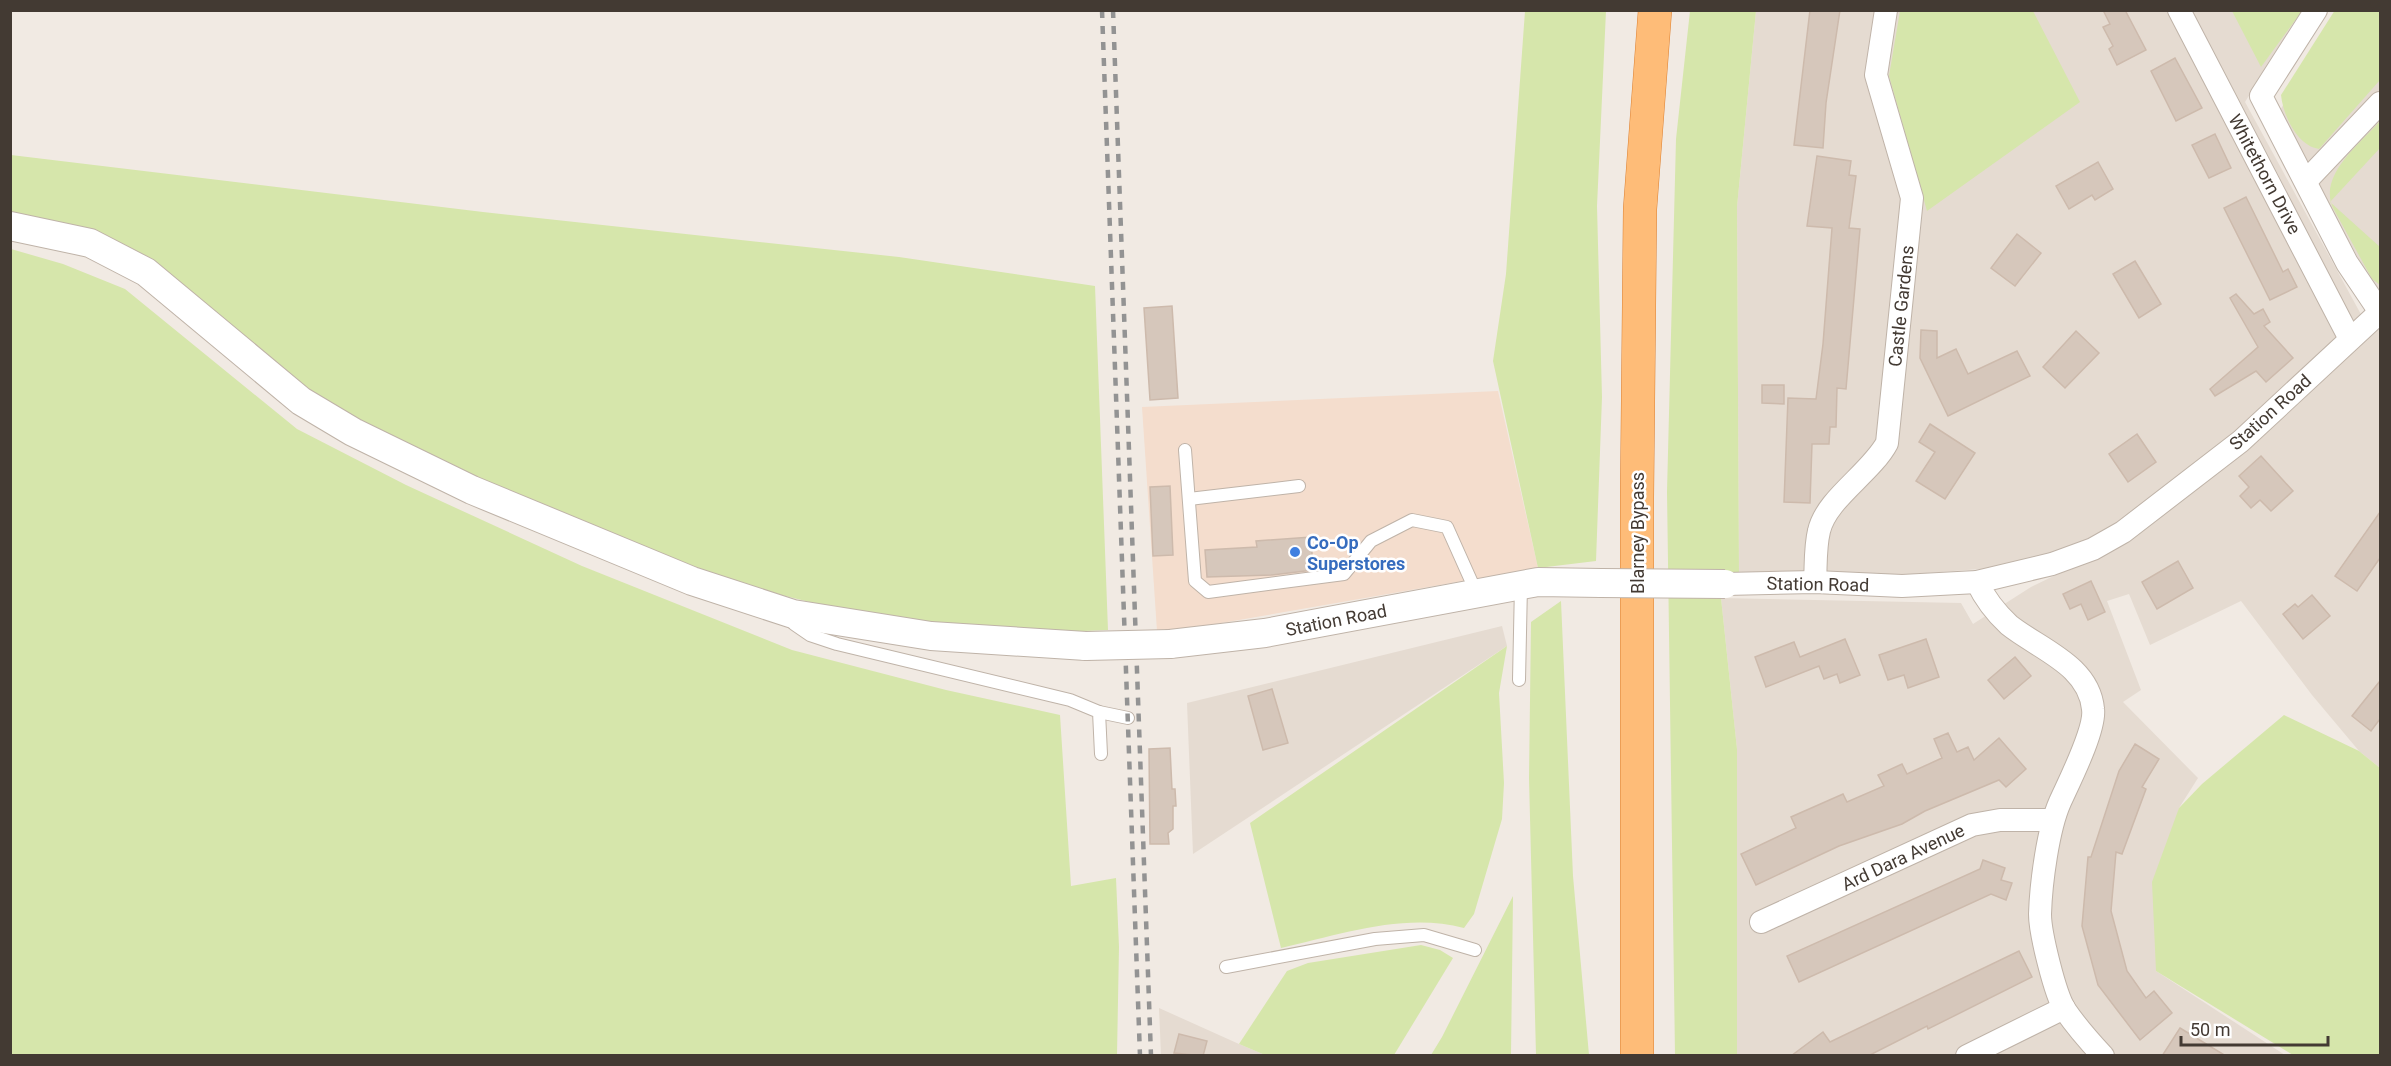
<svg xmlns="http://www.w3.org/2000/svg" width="2391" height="1066" font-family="Roboto,sans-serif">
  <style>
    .residential { fill: #e5dbd1 }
    .commercial { fill: #f4ddcd }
    .green { fill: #d6e6ab }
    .building { fill: #d6c7bb; stroke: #cdbaac; stroke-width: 1.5 }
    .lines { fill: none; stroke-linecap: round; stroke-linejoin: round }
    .service-casing { stroke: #bfb3a8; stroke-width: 14 }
    .minor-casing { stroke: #bfb3a8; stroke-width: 24 }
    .tertiary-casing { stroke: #bfb3a8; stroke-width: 30 }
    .trunk-casing { stroke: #dc8032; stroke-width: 34 }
    .service { stroke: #fff; stroke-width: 12 }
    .minor { stroke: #fff; stroke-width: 22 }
    .tertiary { stroke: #fff; stroke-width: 28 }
    .trunk { stroke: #febc78; stroke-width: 33 }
    .rail { stroke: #939393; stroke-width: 4.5; stroke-dasharray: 8 8; stroke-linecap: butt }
    .tertiary-bridge-casing { stroke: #bfb3a8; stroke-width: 30; stroke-linecap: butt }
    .tertiary-bridge { stroke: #fff; stroke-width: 28 }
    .shop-dot { fill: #3f7fe0; stroke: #fff; stroke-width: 2 }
    .labels { text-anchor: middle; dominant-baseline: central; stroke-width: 5; stroke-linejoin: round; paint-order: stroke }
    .street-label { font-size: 18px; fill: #433a33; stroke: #fff }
    .shop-label { font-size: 18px; font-weight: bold; fill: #366cbe; stroke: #fff; text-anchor: start }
  </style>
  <rect width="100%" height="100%" fill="#f1eae3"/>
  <g class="residential">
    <path d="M1756,11H2301L2245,102L2363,318L2212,458L2091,544L2020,566L1900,575L1739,574L1737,207Z"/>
    <path d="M2340,11H2380V293H2377L2279,112Z"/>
    <path d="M2380,325V768L2359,751L2312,695L2241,601L2150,645L2129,594L2107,601L2141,690L2123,702L2198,778L2179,808L2156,971L2285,1055H1737V749L1721,598L1961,603L1973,624L2031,587L2138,535L2229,461Z"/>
    <path d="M1502,626L1507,646L1193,854L1187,703Z"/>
    <path d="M1159,1008L1239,1044L1265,1055H1161Z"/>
  </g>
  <path class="commercial" d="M1498,391L1538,568L1187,629L1157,631L1142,407Z"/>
  <g class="green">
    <path d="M2335,10L2380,11V80L2319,149C2297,146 2283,115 2281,95Z"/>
    <path d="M1525,11H1606L1597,206L1602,397L1596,561L1538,568L1493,361L1506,274Z"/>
    <path d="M1690,11H1756L1737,207L1739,574L1721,598L1737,749V1055H1675L1667,492L1676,139Z"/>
    <path d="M1900,11H2033L2080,102L1927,211L1889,76Z"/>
    <path d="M2232,11H2302L2261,67Z"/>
    <path d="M2380,121V148L2330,202L2380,247V285L2372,279L2333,208C2318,175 2360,144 2380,121Z"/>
    <path d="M11,155L483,212L899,257L1095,286L1108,630L1035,633L917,623L838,609L732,583L426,459L312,398L224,325L11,214Z"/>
    <path d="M11,249L63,264L125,289L297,429L406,485L582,566L792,650L946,690L1060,715L1071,886L1116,878L1119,947L1117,1055H11Z"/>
    <path d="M1561,601L1573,876L1589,1055H1536L1529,778L1531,622Z"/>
    <path d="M1507,646L1499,693L1504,783L1502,819L1474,914L1464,928C1404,912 1339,935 1281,948L1250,823Z"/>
    <path d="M2284,715L2359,751L2380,768V1055H2293L2156,971L2152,882L2179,808L2202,784Z"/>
    <path d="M1513,896L1511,1055H1431L1442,1037Z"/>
    <path d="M1421,945L1440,950L1453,958L1394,1055H1265L1239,1044L1287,971L1308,963Z"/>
  </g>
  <g class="building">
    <path d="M1810,10H1840L1826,103L1823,148L1794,145Z"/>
    <path d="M2103,10H2125L2146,50L2117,65L2109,49L2113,46L2103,27L2110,24Z"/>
    <path d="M2175,58L2202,108L2176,121L2151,71Z"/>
    <path d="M2215,134L2231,168L2209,178L2192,145Z"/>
    <path d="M1817,156L1851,161L1849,175L1856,176L1849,228L1860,229L1846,389L1837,388L1836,427H1830L1829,444H1812L1810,503L1784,502L1788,398L1816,399L1823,344L1832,228L1807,226Z"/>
    <path d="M2098,162L2113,189L2095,200L2092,195L2069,209L2056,186Z"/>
    <path d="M2246,197L2283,272L2288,269L2297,287L2270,300L2224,208Z"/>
    <path d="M2017,234L2041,253L2015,286L1991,268Z"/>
    <path d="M2135,261L2161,304L2139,318L2113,274Z"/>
    <path d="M2236,294L2254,314L2263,309L2270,322L2264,326L2293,358L2266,382L2256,371L2215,396L2210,389L2258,347L2230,298Z"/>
    <path d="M1172,306L1178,398L1150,400L1144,308Z"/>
    <path d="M1921,330L1937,331V358L1956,349L1968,374L2017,351L2030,376L1948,416L1920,358Z"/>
    <path d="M2076,331L2099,353L2065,388L2043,367Z"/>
    <path d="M1762,385H1784V404L1762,403Z"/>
    <path d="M1930,424L1975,453L1945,499L1916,481L1935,452L1919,442Z"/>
    <path d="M2137,434L2156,462L2128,482L2109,454Z"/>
    <path d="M2261,456L2293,491L2271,511L2260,500L2251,508L2240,496L2249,487L2239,476Z"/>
    <path d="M1170,486L1173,555L1153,556L1150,487Z"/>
    <path d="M2380,512V558L2357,591L2335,576Z"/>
    <path d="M1311,537L1313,570L1272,575L1207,577L1205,550L1257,547L1256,541Z"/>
    <path d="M2178,561L2193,588L2157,609L2142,582Z"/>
    <path d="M2091,581L2105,612L2088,620L2081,604L2070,609L2063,594Z"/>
    <path d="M2312,595L2330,616L2303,639L2283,614L2295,604L2298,607Z"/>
    <path d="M1845,639L1860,675L1840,683L1837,674L1824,679L1819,666L1766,687L1755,657L1794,642L1800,657Z"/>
    <path d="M1926,639L1939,677L1908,688L1904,675L1888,680L1879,655Z"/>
    <path d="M2015,657L2031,676L2004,699L1988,680Z"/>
    <path d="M2380,681V719L2371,731L2352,716Z"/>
    <path d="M1272,689L1288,743L1263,750L1248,696Z"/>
    <path d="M1948,733L1957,752L1968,747L1974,760L1999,738L2026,769L2006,787L1999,780L1925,811L1902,824L1839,846L1756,885L1741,854L1796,828L1791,817L1843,794L1847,802L1884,786L1878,775L1902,764L1907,774L1942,758L1934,739Z"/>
    <path d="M2135,744L2159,759L2142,787L2146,789L2122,854L2116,852L2111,911L2127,971L2146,998L2154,991L2172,1013L2140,1040L2098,985L2082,926L2088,857H2091L2119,771Z"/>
    <path d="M1170,748L1172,789H1175L1176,806H1173V829L1168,833L1169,844H1150L1149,749Z"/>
    <path d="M1983,860L2005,868L2001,880L2012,883L2006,900L1991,894L1799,982L1787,956L1980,869Z"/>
    <path d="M2019,951L2032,977L1928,1029L1927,1026L1868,1056H1791L1823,1032L1830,1042Z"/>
    <path d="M2180,1028L2226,1056H2162Z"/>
    <path d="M1179,1034L1207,1041L1203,1056L1174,1053Z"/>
  </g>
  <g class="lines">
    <defs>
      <g id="service">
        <path d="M1185,450L1195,581L1208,592L1344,574L1371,541L1412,520L1447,527L1477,594"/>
        <path d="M1189,499L1299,486"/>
        <path d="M793,618L794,624L810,635L837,644L1070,700L1099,712L1101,754"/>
        <path d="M1519,680L1521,585"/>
        <path d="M1099,712L1128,718"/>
        <path d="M1226,967L1375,939L1424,935L1475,950"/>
      </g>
      <g id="minor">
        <path d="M2179,10L2350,339"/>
        <path d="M2316,10L2261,96L2347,263L2380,312"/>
        <path d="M2306,181L2380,103"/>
        <path d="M1815,582C1816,566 1815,547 1819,531C1826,499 1871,473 1887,443L1912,198L1876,75L1886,10"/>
        <path d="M1977,582C1985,599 1995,612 2009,625C2039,649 2089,665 2093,709C2096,729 2069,782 2060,802C2048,829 2041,883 2040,914C2040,933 2055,994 2065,1010C2076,1026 2089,1041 2103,1056"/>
        <path d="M1725,584L1815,582L1902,586L1977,582L2052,564L2093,549L2123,532L2241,441L2380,312"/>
        <path d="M1761,922L1972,825L2000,820H2052"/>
        <path d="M1967,1056L2064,1008"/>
      </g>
      <g id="tertiary">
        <path d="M10,226L90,243L146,272L301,401L353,432L472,490L692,581L793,614L931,636L1086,646"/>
        <path d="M1170,644L1265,633L1538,582L1601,583"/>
      </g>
      <path id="trunk" d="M1637,1056V497L1640,209L1655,10"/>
    </defs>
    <use href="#service" class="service-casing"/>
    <use href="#minor" class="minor-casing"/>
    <use href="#tertiary" class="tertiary-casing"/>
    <use href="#trunk" class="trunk-casing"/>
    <use href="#service" class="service"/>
    <use href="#minor" class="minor"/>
    <use href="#tertiary" class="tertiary"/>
    <use href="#trunk" class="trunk"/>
    <g class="rail">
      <path d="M1102,10L1140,1056"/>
      <path d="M1113,10L1151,1056"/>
    </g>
    <defs>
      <g id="tertiary-bridge">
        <path d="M1601,583L1725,584"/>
        <path d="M1086,646L1170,644"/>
      </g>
    </defs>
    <use href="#tertiary-bridge" class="tertiary-bridge-casing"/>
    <use href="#tertiary-bridge" class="tertiary-bridge"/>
  </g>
  <circle class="shop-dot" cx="1295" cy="552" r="6"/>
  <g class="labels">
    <g class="street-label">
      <text transform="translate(2265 174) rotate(62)">Whitethorn Drive</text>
      <text transform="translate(1901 306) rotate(-84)">Castle Gardens</text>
      <text transform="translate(2270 412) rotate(-42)">Station Road</text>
      <text transform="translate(1637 533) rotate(-90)">Blarney Bypass</text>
      <text transform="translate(1818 584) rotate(1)">Station Road</text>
      <text transform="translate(1336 620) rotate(-11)">Station Road</text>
      <text transform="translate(1903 857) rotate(-25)">Ard Dara Avenue</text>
    </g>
    <g class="shop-label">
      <text x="1307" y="542">Co-Op<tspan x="1307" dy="21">Superstores</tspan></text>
    </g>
  </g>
  <rect width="2391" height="1066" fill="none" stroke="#433a33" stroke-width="24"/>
  <path d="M2181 1036v9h147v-9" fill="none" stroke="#433a33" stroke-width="3"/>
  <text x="2190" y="1036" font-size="18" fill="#433a33" stroke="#ffffff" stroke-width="4.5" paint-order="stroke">50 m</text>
</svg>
